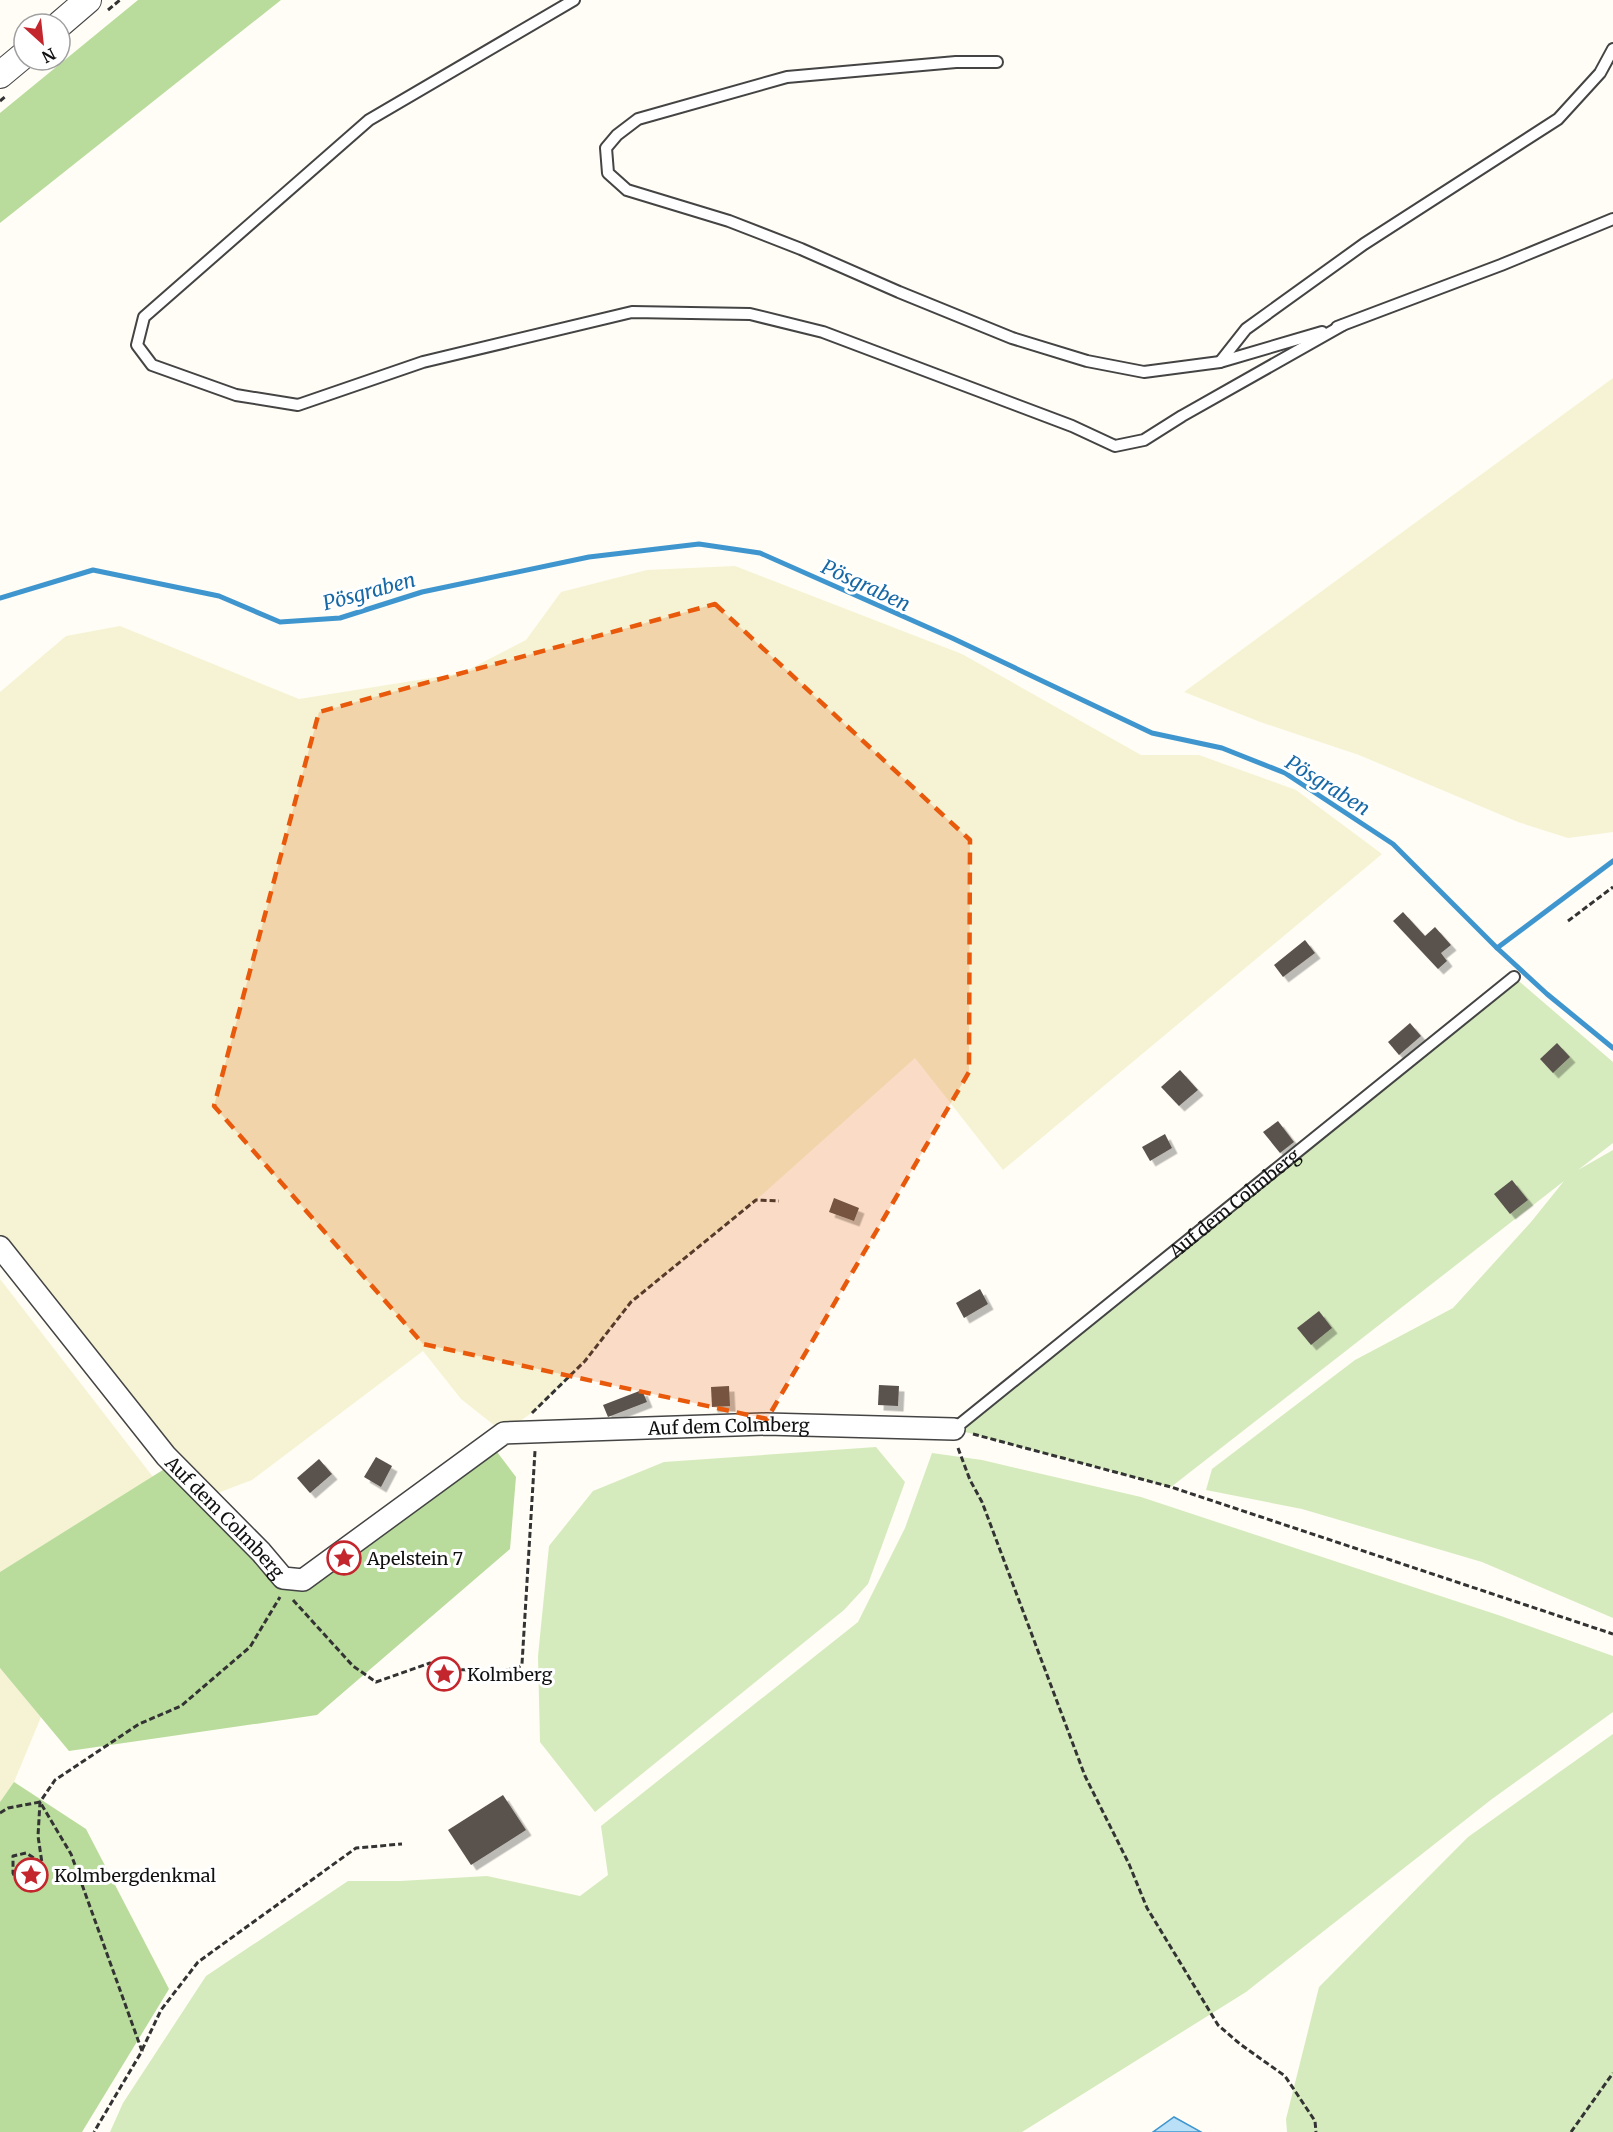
<svg xmlns="http://www.w3.org/2000/svg" width="1613" height="2132" font-family="Merriweather,serif">
  <style>
    .farmland { fill: #f6f3d4 }
    .green { fill: #d5ebbd }
    .forest { fill: #b9dc9c }
    .water { fill: #b9e0f7; stroke: #3f96cf; stroke-width: 1.5 }
    .lines { fill: none; stroke-linecap: round; stroke-linejoin: round }
    .stream { stroke: #3f96cf; stroke-width: 5 }
    .building { fill: #5a524d; filter: url(#shadow) }
    .service-casing { stroke: #444; stroke-width: 14 }
    .minor-casing { stroke: #444; stroke-width: 24 }
    .tertiary-casing { stroke: #444; stroke-width: 28 }
    .path { stroke: #333; stroke-width: 3; stroke-dasharray: 6 3; stroke-linecap: butt }
    .service { stroke: #fff; stroke-width: 10 }
    .minor { stroke: #fff; stroke-width: 21 }
    .tertiary { stroke: #fff; stroke-width: 26 }
    .marked { fill: #e8590c; fill-opacity: 0.2; stroke: #e8590c; stroke-width: 4.5; stroke-dasharray: 12 8; stroke-linejoin: round }
    .labels { text-anchor: middle; dominant-baseline: central; stroke-width: 6; stroke-linejoin: round; paint-order: stroke }
    .street-label { font-size: 18px; fill: #111; stroke: #fff }
    .poi-label { font-size: 18px; fill: #111; stroke: #fff; text-anchor: start }
    .water-label { font-size: 20px; font-style: italic; fill: #1768a6; stroke: #fff }
  </style>
  <defs>
    <filter id="shadow"><feDropShadow dx="5.5" dy="5.5" stdDeviation="0" flood-color="#0004"/></filter>
  </defs>
  <rect width="100%" height="100%" fill="#fffdf5"/>
  <g class="farmland">
    <path d="M1613,378V832L1568,838L1518,822L1359,755L1263,723L1184,692Z"/>
    <path d="M735,566L962,654L1141,755H1199L1296,790L1382,854L1003,1170L915,1058L756,1200L631,1302L585,1361L538,1408L504,1433L461,1399L423,1351L252,1480L207,1497L0,1247V692L66,636L120,626L299,699L462,673L526,640L561,592L647,570Z"/>
    <path d="M0,1279L153,1477L0,1572Z"/>
    <path d="M0,1668L41,1717L14,1782L0,1802Z"/>
  </g>
  <g class="green">
    <path d="M1514,977L1613,1062V1143L1578,1170L1613,1150V1618L1482,1562L1302,1509L1206,1490L1212,1469L1355,1360L1453,1308L1531,1222L1564,1181L1171,1487L954,1429Z"/>
    <path d="M876,1447L905,1482L868,1584L844,1610L595,1812L540,1742L538,1656L549,1546L593,1491L664,1462Z"/>
    <path d="M932,1453L982,1460L1141,1497L1501,1616L1613,1656V1712L1492,1799L1246,1992L1022,2132H110L123,2103L206,1976L348,1881H400L487,1876L580,1896L608,1875L601,1826L858,1622L905,1528Z"/>
    <path d="M1613,1734V2132H1287L1286,2119L1319,1987L1468,1837Z"/>
  </g>
  <g class="forest">
    <path d="M138,0H281L0,223V113Z"/>
    <path d="M494,1448L516,1477L510,1549L317,1715L69,1751L0,1668V1572L166,1468L271,1576L306,1580Z"/>
    <path d="M14,1782L86,1829L169,1989L82,2132H0V1802Z"/>
  </g>
  <path class="water" d="M1174,2117L1201,2132H1153Z"/>
  <g class="lines">
    <g class="stream">
      <path d="M0,598L93,570L219,596L280,622L340,618L422,592L589,557L699,544L760,553L952,638L1152,733L1222,748L1285,773L1393,844L1497,948L1547,994L1613,1048"/>
      <path d="M1497,948L1613,861"/>
    </g>
  </g>
  <g class="building">
    <path d="M1403,912L1425,936L1435,927L1451,945L1441,953L1447,961L1438,969L1393,921Z"/>
    <path d="M1305,940L1315,953L1283,977L1274,965Z"/>
    <path d="M1410,1023L1421,1036L1399,1055L1388,1042Z"/>
    <path d="M1557,1043L1570,1057L1553,1073L1540,1059Z"/>
    <path d="M1180,1070L1198,1090L1179,1106L1161,1087Z"/>
    <path d="M1278,1121L1294,1142L1280,1153L1263,1132Z"/>
    <path d="M1165,1134L1172,1148L1150,1161L1142,1147Z"/>
    <path d="M1512,1180L1528,1200L1510,1214L1494,1194Z"/>
    <path d="M834,1198L859,1208L854,1221L829,1212Z"/>
    <path d="M980,1289L988,1304L964,1318L956,1303Z"/>
    <path d="M1319,1311L1332,1328L1311,1345L1297,1328Z"/>
    <path d="M879,1385L899,1386L898,1406L878,1405Z"/>
    <path d="M729,1386L730,1406L712,1407L711,1387Z"/>
    <path d="M642,1390L647,1402L608,1417L603,1405Z"/>
    <path d="M376,1457L392,1466L381,1487L364,1477Z"/>
    <path d="M319,1459L332,1474L310,1493L297,1478Z"/>
    <path d="M503,1795L526,1830L471,1865L448,1830Z"/>
  </g>
  <g class="lines">
    <defs>
      <g id="service">
        <path d="M574,0L369,120L144,317L137,345L152,365L236,395L298,405L423,362L632,312L750,314L823,332L1072,426L1115,446L1144,440L1182,416L1343,325"/>
        <path d="M997,62H956L787,77L638,119L617,135L606,148L608,173L627,190L729,221L801,249L899,292L1012,338L1087,361L1144,372L1220,362L1322,332"/>
        <path d="M1337,327L1501,265L1613,219"/>
        <path d="M1220,362L1246,329L1364,244L1558,119L1600,73L1613,49"/>
        <path id="s1" d="M954,1429L1514,977"/>
      </g>
      <g id="minor">
        <path id="s2" d="M0,1247L166,1456L261,1552L283,1578L303,1580L504,1433L766,1424L954,1429"/>
      </g>
      <g id="tertiary">
        <path d="M60,24L88,0"/>
        <path d="M0,75L24,55"/>
      </g>
    </defs>
    <use href="#service" class="service-casing"/>
    <use href="#minor" class="minor-casing"/>
    <use href="#tertiary" class="tertiary-casing"/>
    <g class="path">
      <path d="M108,10L120,0"/>
      <path d="M60,51L66,46"/>
      <path d="M0,101L6,96"/>
      <path d="M1568,921L1613,887"/>
      <path d="M532,1413L585,1361L631,1302L756,1200L779,1201"/>
      <path d="M973,1434L1171,1487L1613,1634"/>
      <path d="M958,1448L970,1480L982,1502L1085,1776L1129,1864L1147,1908L1218,2025L1240,2044L1285,2076L1315,2121L1316,2132"/>
      <path d="M293,1600L353,1666L376,1682L430,1663L443,1669L499,1671L518,1668L522,1664L535,1451"/>
      <path d="M0,1813L8,1808L40,1802L71,1854L142,2051L94,2132"/>
      <path d="M42,1863V1877L30,1889L19,1886L13,1873V1856L26,1853L42,1863L38,1836L40,1802L55,1780L139,1724L181,1706L250,1647L280,1597"/>
      <path d="M142,2050L161,2010L198,1962L356,1848L402,1844"/>
      <path d="M1571,2132L1613,2073"/>
    </g>
    <use href="#service" class="service"/>
    <use href="#minor" class="minor"/>
    <use href="#tertiary" class="tertiary"/>
  </g>
  <path class="marked" d="M715,604L970,840L969,1072L767,1419L423,1344L214,1106L319,712Z"/>
  <defs>
    <symbol id="sight-ring" viewBox="-11 -11 22 22"><circle r="9.5" fill="#fff" stroke="#c4262e" stroke-width="1.5"/><path d="M0-6L1.8-2.2L6-1.7L2.9 1.2L3.7 5.4L0 3.3L-3.7 5.4L-2.9 1.2L-6-1.7L-1.8-2.2Z" fill="#c4262e"/></symbol>
  </defs>
  <g fill-rule="evenodd">
    <use href="#sight-ring" x="325" y="1539" width="38" height="38"/>
    <use href="#sight-ring" x="425" y="1655" width="38" height="38"/>
    <use href="#sight-ring" x="12" y="1856" width="38" height="38"/>
  </g>
  <g class="labels">
    <g class="street-label">
      <text stroke="none"><textPath href="#s1" startOffset="360">Auf dem Colmberg</textPath></text>
      <text stroke="none"><textPath href="#s2" startOffset="930">Auf dem Colmberg</textPath></text>
      <text stroke="none"><textPath href="#s2" startOffset="352">Auf dem Colmberg</textPath></text>
    </g>
    <g class="poi-label">
      <text x="367" y="1558">Apelstein 7</text>
      <text x="467" y="1674">Kolmberg</text>
      <text x="54" y="1875">Kolmbergdenkmal</text>
    </g>
    <g class="water-label">
      <text transform="translate(866 585) rotate(25)">Pösgraben</text>
      <text transform="translate(369 591) rotate(-15)">Pösgraben</text>
      <text transform="translate(1328 785) rotate(32)">Pösgraben</text>
    </g>
  </g>
  <g transform="translate(42 42) rotate(153)"><circle r="28" fill="#ffffff" stroke="#a0a0a0" stroke-width="1.5"/>
  <path d="M0-4.5L10 22L0 15L-10 22Z" fill="#c4262e"/>
  <text y="-9" font-size="16" font-weight="bold" text-anchor="middle" fill="#111111">N</text>
  </g>
</svg>
